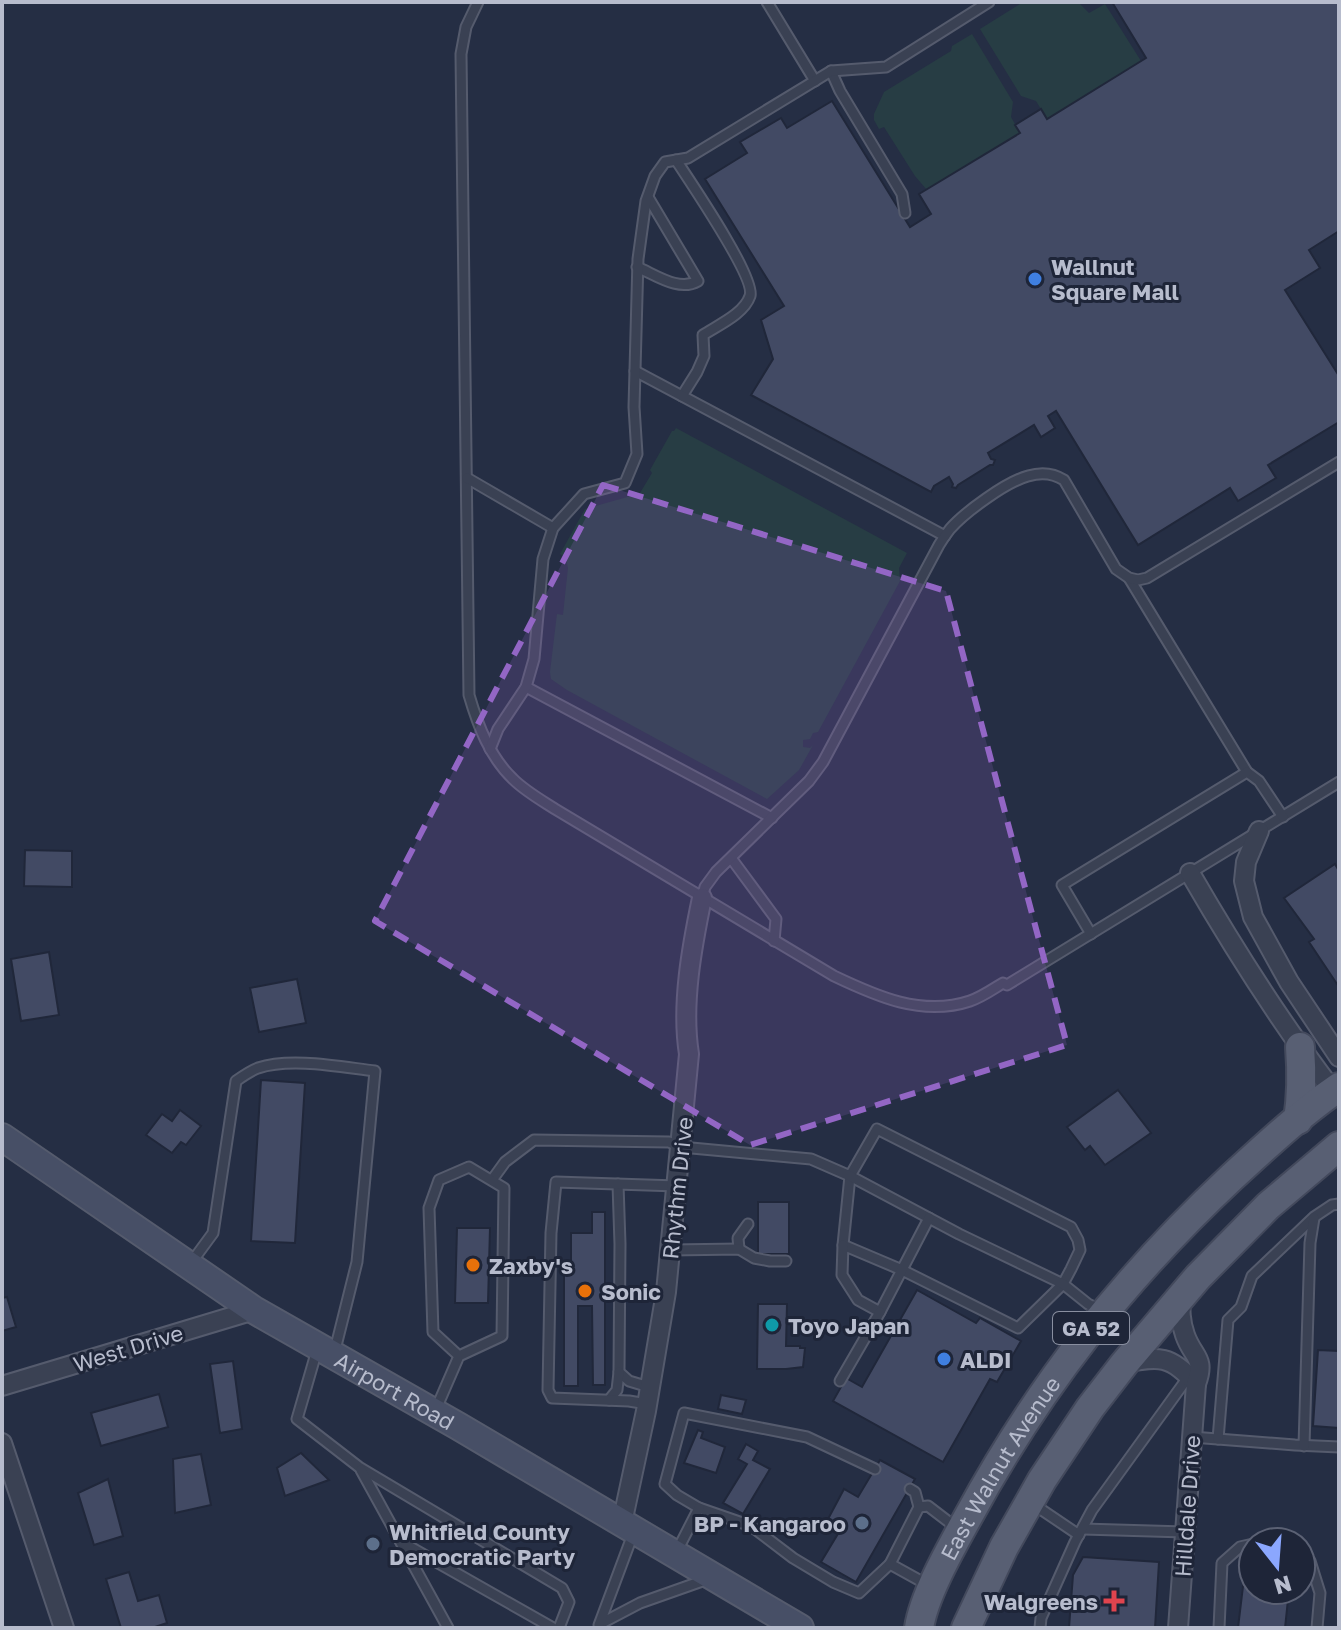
<svg xmlns="http://www.w3.org/2000/svg" width="1341" height="1630" font-family="'Golos Text',sans-serif">
  <style>
    .green { fill: #273d44 }
    .building { fill: #424a64; stroke: #20273a; stroke-width: 2 }
    .lines { fill: none; stroke-linecap: round; stroke-linejoin: round }
    .lane-casing { stroke: #555b6d; stroke-width: 13 }
    .street-casing { stroke: #555b6d; stroke-width: 22 }
    .secondary-casing { stroke: #555b6d; stroke-width: 30 }
    .primary-casing { stroke: #43495c; stroke-width: 32 }
    .lane { stroke: #3a4153; stroke-width: 9 }
    .street { stroke: #3a4153; stroke-width: 18 }
    .secondary { stroke: #474f66; stroke-width: 26 }
    .primary { stroke: #585f73; stroke-width: 28 }
    .marked { fill: #9366c5; fill-opacity: 0.2; stroke: #9366c5; stroke-width: 6; stroke-dasharray: 16 10; stroke-linejoin: round }
    .shop-dot { fill: #3f7fe0; stroke: #1e2538; stroke-width: 3 }
    .food-dot { fill: #e8710a; stroke: #1e2538; stroke-width: 3 }
    .culture-dot { fill: #0f9aa8; stroke: #1e2538; stroke-width: 3 }
    .service-dot { fill: #5c6f8a; stroke: #1e2538; stroke-width: 3 }
    .health-dot { fill: #e0444e; stroke: #1e2538; stroke-width: 3 }
    .labels { text-anchor: middle; dominant-baseline: central; stroke-width: 6; stroke-linejoin: round; paint-order: stroke }
    .shield { fill: #1e2538; stroke: #898fa0; stroke-width: 2 }
    .shield-label { font-size: 20px; font-weight: bold; fill: #b7bccd }
    .poi-label { font-size: 22px; font-weight: bold; fill: #b7bccd; stroke: #1e2538; text-anchor: start }
    .street-label { font-size: 22px; fill: #b7bccd; stroke: #1e2538 }
  </style>
  <rect width="100%" height="100%" fill="#252e44"/>
  <g class="green">
    <path d="M1023,2H1078L1089,13L1105,4L1141,61L1047,119L1036,101L1021,96L980,29Z"/>
    <path d="M972,34L1013,102L1011,117L1020,133L927,190L915,176L884,127L879,129L874,120V114L884,92L951,51L952,46Z"/>
    <path d="M676,428L907,553L899,568L900,581L818,732L813,733L810,739L803,740V747L810,748L813,745L799,770L767,799L567,690L551,679L550,672L557,614L563,615L568,568L566,558L560,554L585,509L631,496L637,498L652,473L650,470L672,431H674Z"/>
  </g>
  <g class="building">
    <path d="M1112,2H1339V231L1309,250L1320,268L1285,290L1339,376V422L1268,465L1276,478L1238,501L1230,488L1138,545L1056,411L1048,416L1055,428L1041,437L1034,425L988,453L991,459L995,460L993,465H990L958,485L956,488L952,487L953,484L949,477L934,486L931,492L751,395L773,359L761,320L784,306L705,179L747,153L740,142L781,118L787,128L832,101L910,227L931,214L919,194L1020,133L1015,125L1041,109L1047,119L1146,58Z"/>
    <path d="M25,850L72,851V887L24,886Z"/>
    <path d="M1335,864L1339,871V987L1309,942L1314,939L1284,898Z"/>
    <path d="M49,952L59,1015L21,1021L11,959Z"/>
    <path d="M297,979L306,1023L259,1032L250,988Z"/>
    <path d="M261,1080L305,1083L295,1243L251,1241Z"/>
    <path d="M1118,1090L1151,1133L1105,1165L1090,1146L1085,1150L1067,1127Z"/>
    <path d="M180,1110L201,1126L186,1145L181,1142L172,1153L146,1135L162,1114L172,1121Z"/>
    <rect x="758" y="1202" width="31" height="52"/>
    <path d="M592,1212H605V1385H593L592,1306H578V1386H564V1275H571V1233H592Z"/>
    <path d="M457,1228H490L488,1303H455Z"/>
    <path d="M917,1290L976,1323L980,1318L1021,1341L997,1382L990,1379L943,1462L833,1401L846,1378L862,1387Z"/>
    <path d="M7,1297L16,1327L2,1331V1298Z"/>
    <path d="M758,1304H787L786,1346H800V1348H805L803,1367L786,1369H757Z"/>
    <path d="M1318,1350L1339,1351V1428L1313,1426Z"/>
    <path d="M233,1361L242,1429L220,1433L210,1364Z"/>
    <path d="M159,1394L168,1427L101,1446L91,1413Z"/>
    <path d="M721,1395L746,1400L742,1414L718,1409Z"/>
    <path d="M698,1430L703,1432L701,1438L725,1447L716,1473L684,1463Z"/>
    <path d="M746,1444L758,1451L753,1460L770,1469L743,1514L723,1503L747,1464L738,1459Z"/>
    <path d="M301,1453L329,1480L285,1496L277,1468Z"/>
    <path d="M201,1454L211,1505L175,1513L173,1459Z"/>
    <path d="M880,1460L915,1479L856,1582L821,1562L842,1527L828,1519L844,1489L858,1497Z"/>
    <path d="M108,1479L123,1536L94,1545L78,1493Z"/>
    <path d="M1083,1557L1159,1562L1155,1628H1069L1073,1575Z"/>
    <path d="M129,1572L138,1601L159,1595L167,1623L152,1628H121L106,1579Z"/>
    <path d="M1244,1578L1253,1579V1590H1289L1285,1628H1238Z"/>
  </g>
  <g class="lines">
    <defs>
      <g id="lane">
        <path d="M478,2L466,27L461,54L469,695C478,726 490,757 513,779C525,791 541,800 555,809L834,976C876,996 922,1017 970,1001C982,997 993,989 1003,983L1007,985L1339,782"/>
        <path d="M767,2L815,81"/>
        <path d="M831,71L840,91L902,194L905,213"/>
        <path d="M676,160C689,180 756,278 750,296C744,314 718,325 703,335L704,356L697,372L682,396"/>
        <path d="M637,267C656,275 679,292 698,281L648,197"/>
        <path d="M635,371L945,536"/>
        <path d="M467,478L553,528"/>
        <path d="M1129,578L1247,772L1259,781L1283,817"/>
        <path d="M526,687L772,818"/>
        <path d="M490,749L498,729L526,687L534,659L543,559L553,528L584,494L625,483L637,454L634,407L638,259L646,201L655,176L665,162L688,158L831,71L886,67L989,2"/>
        <path d="M731,858L776,919L774,941"/>
        <path d="M702,898L705,887L716,872L809,781L823,762L939,545C942,540 946,534 950,529C965,512 1006,482 1028,476C1041,472 1053,473 1064,480L1116,569L1129,578L1138,580L1147,578L1339,462"/>
        <path d="M1091,934L1062,885L1247,772"/>
        <path d="M877,1129L1071,1227L1078,1240L1080,1250L1071,1269L1063,1284L1018,1328L902,1270L843,1245L850,1176Z"/>
        <path d="M492,1180L505,1162L534,1140L669,1142L681,1147L811,1159L850,1176L959,1234L1063,1284L1088,1304L1100,1310"/>
        <path d="M618,1184L620,1244L619,1372L629,1381L649,1387"/>
        <path d="M843,1245L842,1275L858,1300L880,1312L929,1218"/>
        <path d="M739,1249L738,1238L748,1224"/>
        <path d="M671,1250L739,1249L754,1258L770,1261H786"/>
        <path d="M191,1263L213,1233L236,1081C243,1076 250,1071 258,1068C291,1057 341,1067 375,1071L357,1262L334,1354"/>
        <path d="M317,1350L297,1419L359,1467L562,1588L569,1602L559,1628"/>
        <path d="M840,1381L880,1312"/>
        <path d="M609,1400L617,1390L619,1372"/>
        <path d="M647,1404L629,1401L552,1398L548,1390L551,1233L556,1182L677,1186"/>
        <path d="M436,1409L459,1356L502,1336L504,1188L469,1167L439,1180L429,1208L433,1332L459,1356"/>
        <path d="M1192,1437L1295,1445L1339,1447"/>
        <path d="M1218,1439L1228,1320L1241,1307L1252,1276L1314,1217L1332,1205L1339,1204"/>
        <path d="M1304,1446L1310,1243L1314,1218"/>
        <path d="M875,1469L807,1437L684,1413L665,1484L677,1495L699,1508L751,1526L793,1558L833,1582L859,1593L890,1564"/>
        <path d="M361,1470L448,1628"/>
        <path d="M910,1489L915,1492L919,1507"/>
        <path d="M1033,1504L1079,1535"/>
        <path d="M1083,1529L1185,1532"/>
        <path d="M403,1543L553,1628"/>
        <path d="M677,1551L699,1508"/>
        <path d="M1301,1555L1310,1561L1320,1593L1317,1628"/>
        <path d="M928,1585L890,1564L919,1507L928,1506L958,1529"/>
        <path d="M600,1624L640,1603L708,1579"/>
        <path d="M599,1625L633,1534"/>
        <path d="M1040,1628L1041,1618L1075,1542L1092,1510L1189,1376"/>
        <path d="M1219,1628L1222,1563L1240,1547L1253,1544"/>
      </g>
      <g id="street">
        <path d="M1259,831L1246,862L1244,881L1253,917L1289,982L1339,1057"/>
        <path d="M1190,873C1234,949 1280,1022 1333,1091"/>
        <path d="M1124,1363C1159,1356 1171,1355 1196,1384"/>
        <path d="M2,1386L254,1310"/>
        <path d="M2,1443L64,1628"/>
        <path d="M622,1523L646,1411L666,1292L689,1054C681,1005 692,946 702,898"/>
        <path d="M1178,1628L1196,1384C1206,1357 1193,1358 1185,1335C1180,1321 1180,1310 1181,1295"/>
      </g>
      <g id="secondary">
        <path id="s1" d="M2,1137L254,1310L458,1426L800,1628"/>
      </g>
      <g id="primary">
        <path d="M1298,1120C1302,1095 1302,1072 1300,1047"/>
        <path id="s2" d="M919,1628C924,1595 951,1548 968,1517C1039,1386 1123,1279 1232,1177C1266,1146 1301,1113 1339,1087"/>
        <path d="M966,1628L1004,1547L1042,1480L1090,1408L1124,1364L1198,1277L1268,1206L1339,1146"/>
      </g>
    </defs>
    <use href="#lane" class="lane-casing"/>
    <use href="#street" class="street-casing"/>
    <use href="#secondary" class="secondary-casing"/>
    <use href="#primary" class="primary-casing"/>
    <use href="#lane" class="lane"/>
    <use href="#street" class="street"/>
    <use href="#secondary" class="secondary"/>
    <use href="#primary" class="primary"/>
  </g>
  <path class="marked" d="M603,485L946,591L1067,1045L750,1145L375,921Z"/>
  <g class="shop-dot">
    <circle cx="1035" cy="279" r="8"/>
    <circle cx="944" cy="1359" r="8"/>
  </g>
  <g class="food-dot">
    <circle cx="473" cy="1265" r="8"/>
    <circle cx="585" cy="1291" r="8"/>
  </g>
  <circle class="culture-dot" cx="772" cy="1325" r="8"/>
  <g class="service-dot">
    <circle cx="862" cy="1523" r="8"/>
    <circle cx="373" cy="1544" r="8"/>
  </g>
  <path class="health-dot" d="M1110 1589h8v8h8v8h-8v8h-8v-8h-8v-8h8z"/>
  <g class="labels">
    <rect class="shield" x="1053" y="1312" width="76" height="32" rx="6"/>
    <g class="shield-label">
      <text x="1091" y="1328">GA 52</text>
    </g>
    <g class="poi-label">
      <text x="1051" y="266">Wallnut<tspan x="1051" dy="25">Square Mall</tspan></text>
      <text x="489" y="1265">Zaxby's</text>
      <text x="601" y="1291">Sonic</text>
      <text x="788" y="1325">Toyo Japan</text>
      <text x="960" y="1359">ALDI</text>
      <text x="846" y="1523" text-anchor="end">BP - Kangaroo</text>
      <text x="389" y="1531">Whitfield County<tspan x="389" dy="25">Democratic Party</tspan></text>
      <text x="1098" y="1601" text-anchor="end">Walgreens</text>
    </g>
    <g class="street-label">
      <text transform="translate(677 1188) rotate(-84)">Rhythm Drive</text>
      <text transform="translate(128 1348) rotate(-17)">West Drive</text>
      <text stroke="none"><textPath href="#s1" startOffset="468">Airport Road</textPath></text>
      <text stroke="none"><textPath href="#s2" startOffset="180">East Walnut Avenue</textPath></text>
      <text transform="translate(1187 1506) rotate(-86)">Hilldale Drive</text>
    </g>
  </g>
  <rect width="1341" height="1630" fill="none" stroke="#b7bccd" stroke-width="8"/>
  <g transform="translate(1277 1566) rotate(163)"><circle r="38" fill="#1e2538" stroke="#5b6174" stroke-width="2"/>
  <path d="M0-6L14 30L0 20L-14 30Z" fill="#8ba7fe"/>
  <text y="-12" font-size="22" font-weight="bold" text-anchor="middle" fill="#b7bccd">N</text>
  </g>
</svg>
